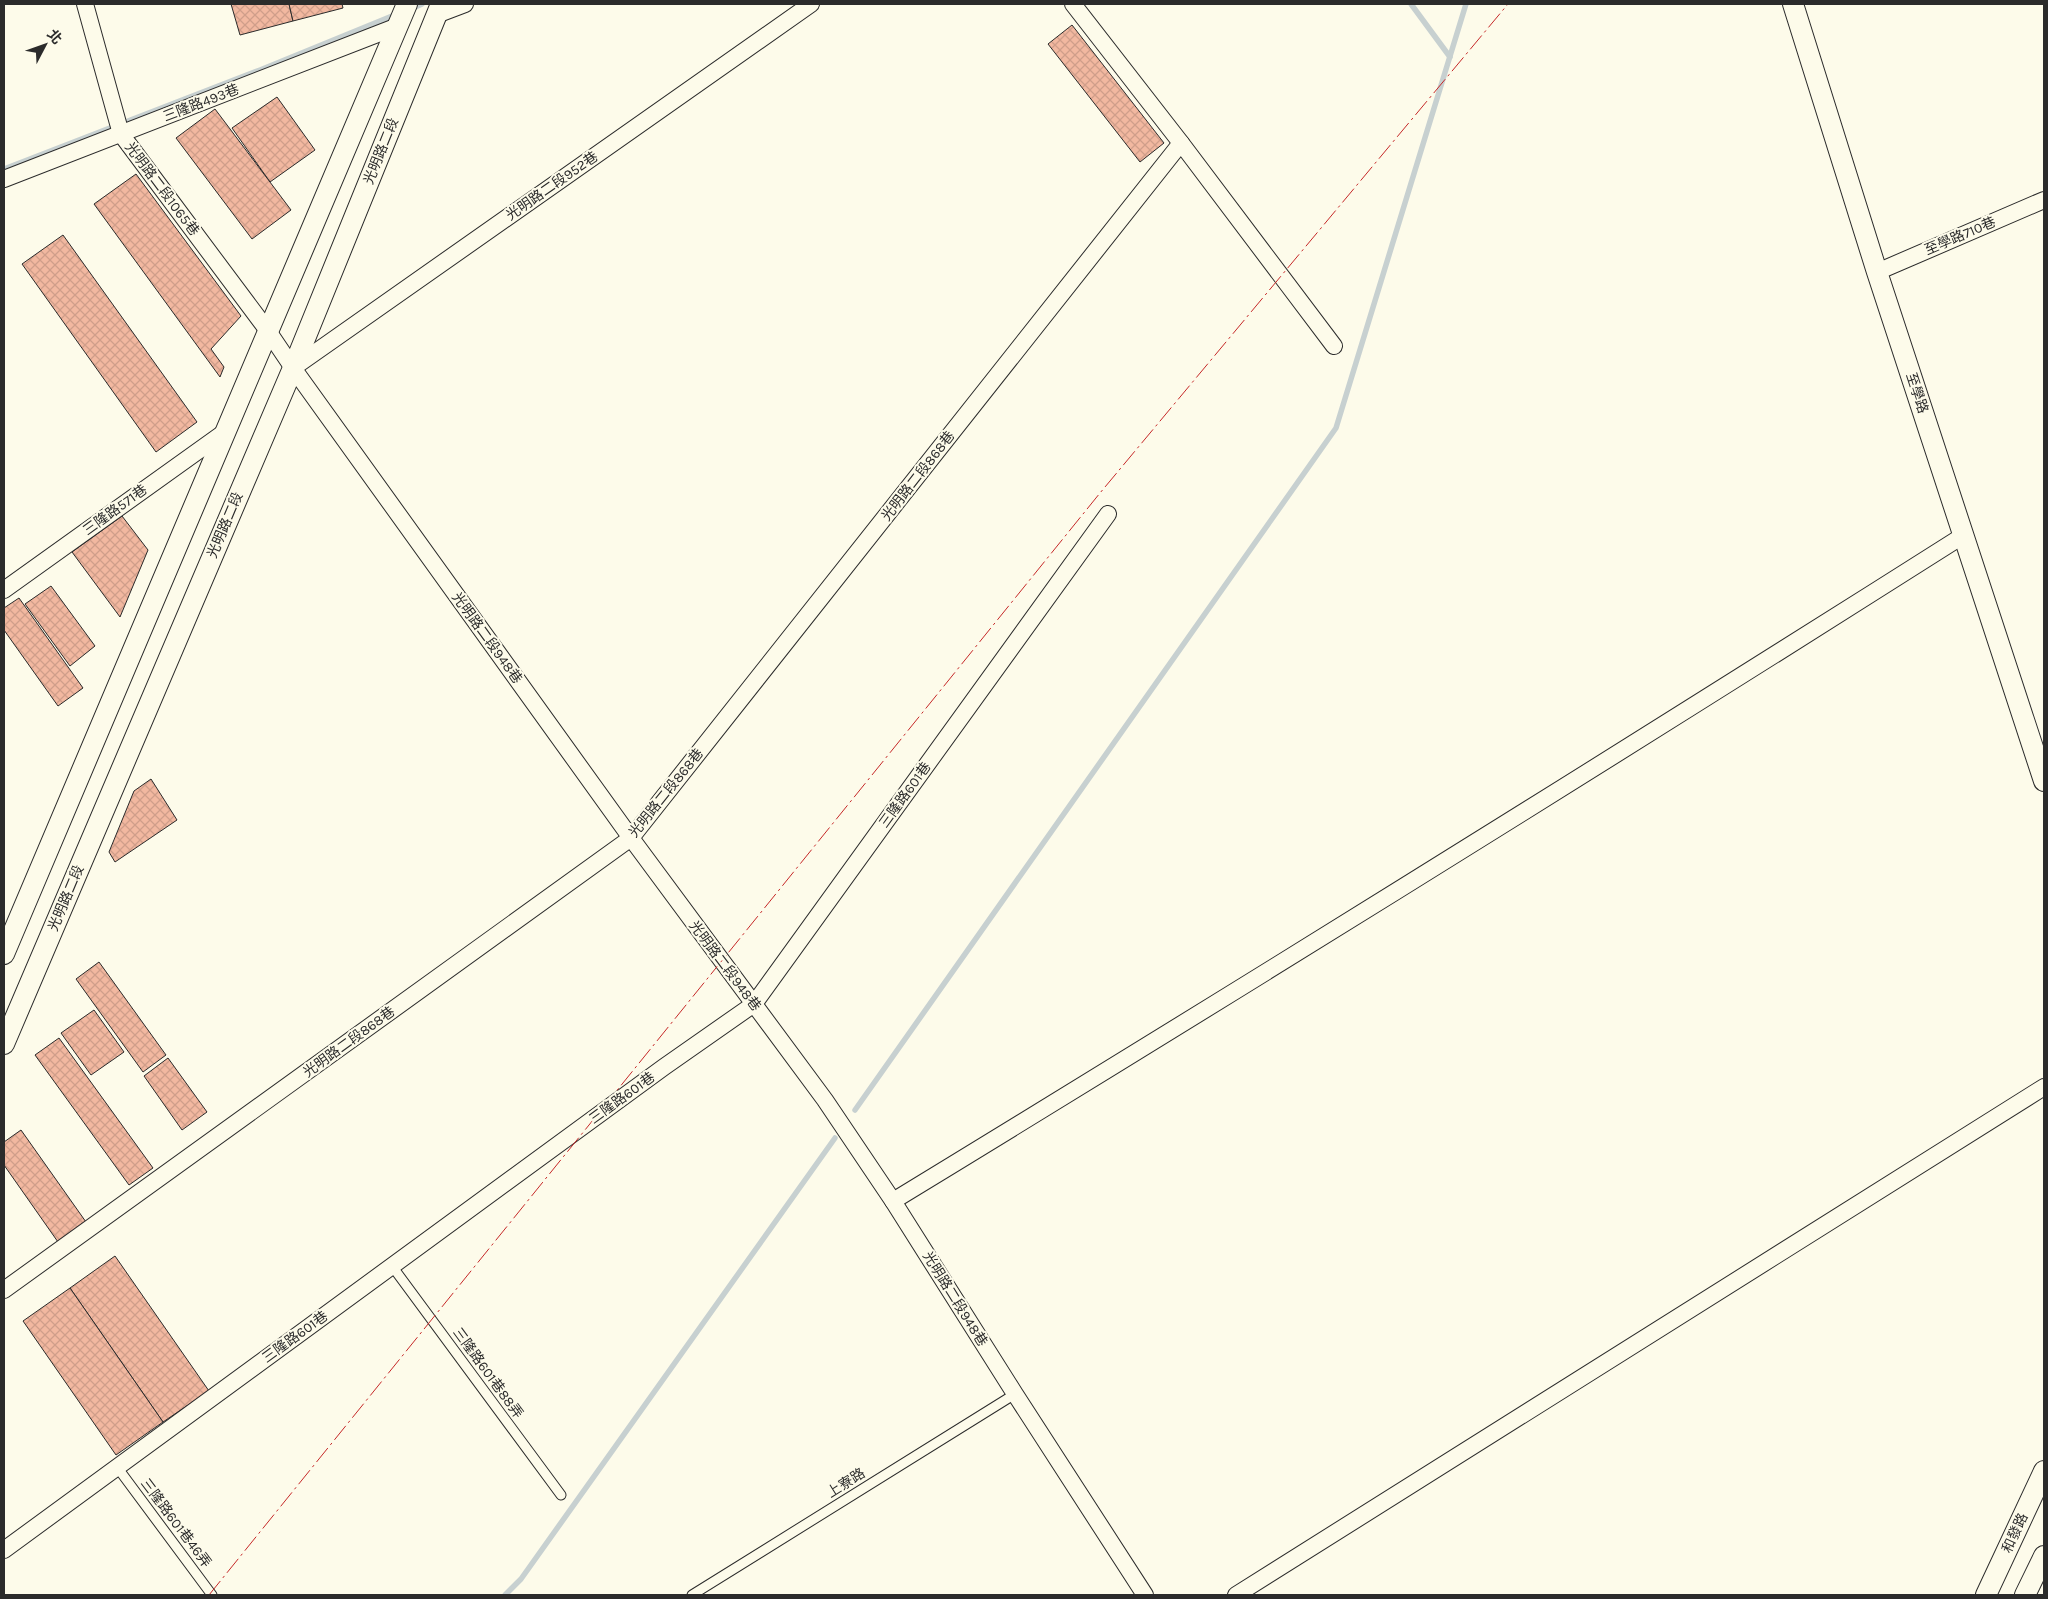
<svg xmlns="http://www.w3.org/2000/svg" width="2048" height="1599" font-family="Karla,'Noto Sans TC',sans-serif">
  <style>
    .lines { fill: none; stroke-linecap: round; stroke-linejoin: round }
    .stream { stroke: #c7d0d0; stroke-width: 5.5 }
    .building { fill: url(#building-cross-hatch); stroke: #2b2b2b }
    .service-casing { stroke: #2b2b2b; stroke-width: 11 }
    .minor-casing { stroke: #2b2b2b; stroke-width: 18 }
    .tertiary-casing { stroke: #2b2b2b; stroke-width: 22 }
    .service { stroke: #fdfbea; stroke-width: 9 }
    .minor { stroke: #fdfbea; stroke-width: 16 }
    .tertiary { stroke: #fdfbea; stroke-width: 20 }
    .power { stroke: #c62828; stroke-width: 1; stroke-dasharray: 18 4 2.5 4; stroke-linecap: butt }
    .labels { text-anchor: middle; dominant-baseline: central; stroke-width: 4; stroke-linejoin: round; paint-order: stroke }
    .street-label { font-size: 14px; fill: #2b2b2b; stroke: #fdfbea }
  </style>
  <defs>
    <pattern id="building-cross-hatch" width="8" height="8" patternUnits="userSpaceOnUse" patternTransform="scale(1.25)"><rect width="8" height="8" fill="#f2b8a0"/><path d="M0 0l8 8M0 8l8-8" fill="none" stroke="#d09e8a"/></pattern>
  </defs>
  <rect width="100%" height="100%" fill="#fdfbea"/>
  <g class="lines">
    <g class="stream">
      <path d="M1411,4L1450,57"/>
      <path d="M411,9L422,4"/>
      <path d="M4,169L260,70L397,14"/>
      <path d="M855,1110L1336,428L1466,4"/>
      <path d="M505,1595L521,1579L835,1138"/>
    </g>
  </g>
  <g class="building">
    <path d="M231,4H289L293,21L240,35Z"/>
    <path d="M289,4H342L343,8L293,21Z"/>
    <path d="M1072,25L1164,143L1140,162L1048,44Z"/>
    <path d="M277,97L315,150L270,182L232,128Z"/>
    <path d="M215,109L291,210L252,239L176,138Z"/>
    <path d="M136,174L241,316L211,349L224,367L220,377L94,204Z"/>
    <path d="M63,235L197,422L156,452L22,264Z"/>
    <path d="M122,516L148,550L120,617L72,552Z"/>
    <path d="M51,586L95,646L70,666L25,604Z"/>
    <path d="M19,598L83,688L58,706L4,630V608Z"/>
    <path d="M151,779L177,820L115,862L109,852L134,791Z"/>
    <path d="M99,962L166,1055L143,1072L76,979Z"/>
    <path d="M94,1010L124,1052L91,1075L61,1033Z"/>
    <path d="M59,1038L153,1168L129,1185L35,1055Z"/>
    <path d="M168,1058L207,1112L182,1130L144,1076Z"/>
    <path d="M21,1130L86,1222L58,1242L4,1165V1142Z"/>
    <path d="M115,1256L209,1391L163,1422L70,1288Z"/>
    <path d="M70,1288L163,1422L116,1455L23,1321Z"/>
  </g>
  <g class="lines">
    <defs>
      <g id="service">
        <path d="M392,1266L561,1495"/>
        <path d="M117,1467L212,1595"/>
        <path d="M692,1595L1015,1394"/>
      </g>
      <g id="minor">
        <path d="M85,4L121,134L268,331L293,368L631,838L825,1100L893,1201L1015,1394L1145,1595"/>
        <path d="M1073,4L1181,143L1334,346"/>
        <path d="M436,15L465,4"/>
        <path d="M4,179L398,26"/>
        <path d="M1877,272L2044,200"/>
        <path d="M293,368L811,4"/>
        <path d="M4,590L226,431"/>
        <path d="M893,1201C1252,982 1609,760 1964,535"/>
        <path d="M4,1290L631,838L1181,143"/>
        <path d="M4,1550L664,1067L754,1004L1108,514"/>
        <path d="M1236,1595L2044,1087"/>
      </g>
      <g id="tertiary">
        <path d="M1793,4L1877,272L2044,781"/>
        <path d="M4,954L407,4"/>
        <path d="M4,1044L293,368L441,4"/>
        <path d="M1986,1595L2044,1471"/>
        <path d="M2025,1595L2044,1556"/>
      </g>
    </defs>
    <use href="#service" class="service-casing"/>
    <use href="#minor" class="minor-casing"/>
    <use href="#tertiary" class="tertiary-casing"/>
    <use href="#service" class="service"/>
    <use href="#minor" class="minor"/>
    <use href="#tertiary" class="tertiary"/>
    <path class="power" d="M209,1595L1100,493L1508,4"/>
  </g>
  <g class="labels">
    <g class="street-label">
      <text transform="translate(201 103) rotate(-21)">三隆路493巷</text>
      <text transform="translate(381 151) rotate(-68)">光明路二段</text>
      <text transform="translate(552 186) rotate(-35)">光明路二段952巷</text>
      <text transform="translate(162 189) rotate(53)">光明路二段1065巷</text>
      <text transform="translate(1960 236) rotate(-23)">至學路710巷</text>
      <text transform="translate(1917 393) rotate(72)">至學路</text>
      <text transform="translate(918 476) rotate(-52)">光明路二段868巷</text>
      <text transform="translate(115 510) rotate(-36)">三隆路571巷</text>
      <text transform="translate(225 525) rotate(-67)">光明路二段</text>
      <text transform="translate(487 638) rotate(54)">光明路二段948巷</text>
      <text transform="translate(666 793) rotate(-51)">光明路二段868巷</text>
      <text transform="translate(905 795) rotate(-54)">三隆路601巷</text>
      <text transform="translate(66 898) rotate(-67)">光明路二段</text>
      <text transform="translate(725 966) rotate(53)">光明路二段948巷</text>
      <text transform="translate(349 1042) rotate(-36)">光明路二段868巷</text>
      <text transform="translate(622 1098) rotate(-36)">三隆路601巷</text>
      <text transform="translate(955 1299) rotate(58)">光明路二段948巷</text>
      <text transform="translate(295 1337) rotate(-36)">三隆路601巷</text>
      <text transform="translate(488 1373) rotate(54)">三隆路601巷88弄</text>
      <text transform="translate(846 1483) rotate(-32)">上寮路</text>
      <text transform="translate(176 1523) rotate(53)">三隆路601巷46弄</text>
      <text transform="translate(2015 1533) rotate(-65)">和發路</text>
    </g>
  </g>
  <rect width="2048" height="1599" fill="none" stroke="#2b2b2b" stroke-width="10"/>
  <g transform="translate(45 45) rotate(49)" stroke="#fdfbea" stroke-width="4" paint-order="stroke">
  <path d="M0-4L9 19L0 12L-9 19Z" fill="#2b2b2b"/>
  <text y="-8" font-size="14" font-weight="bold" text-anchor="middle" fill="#2b2b2b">北</text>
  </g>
</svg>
